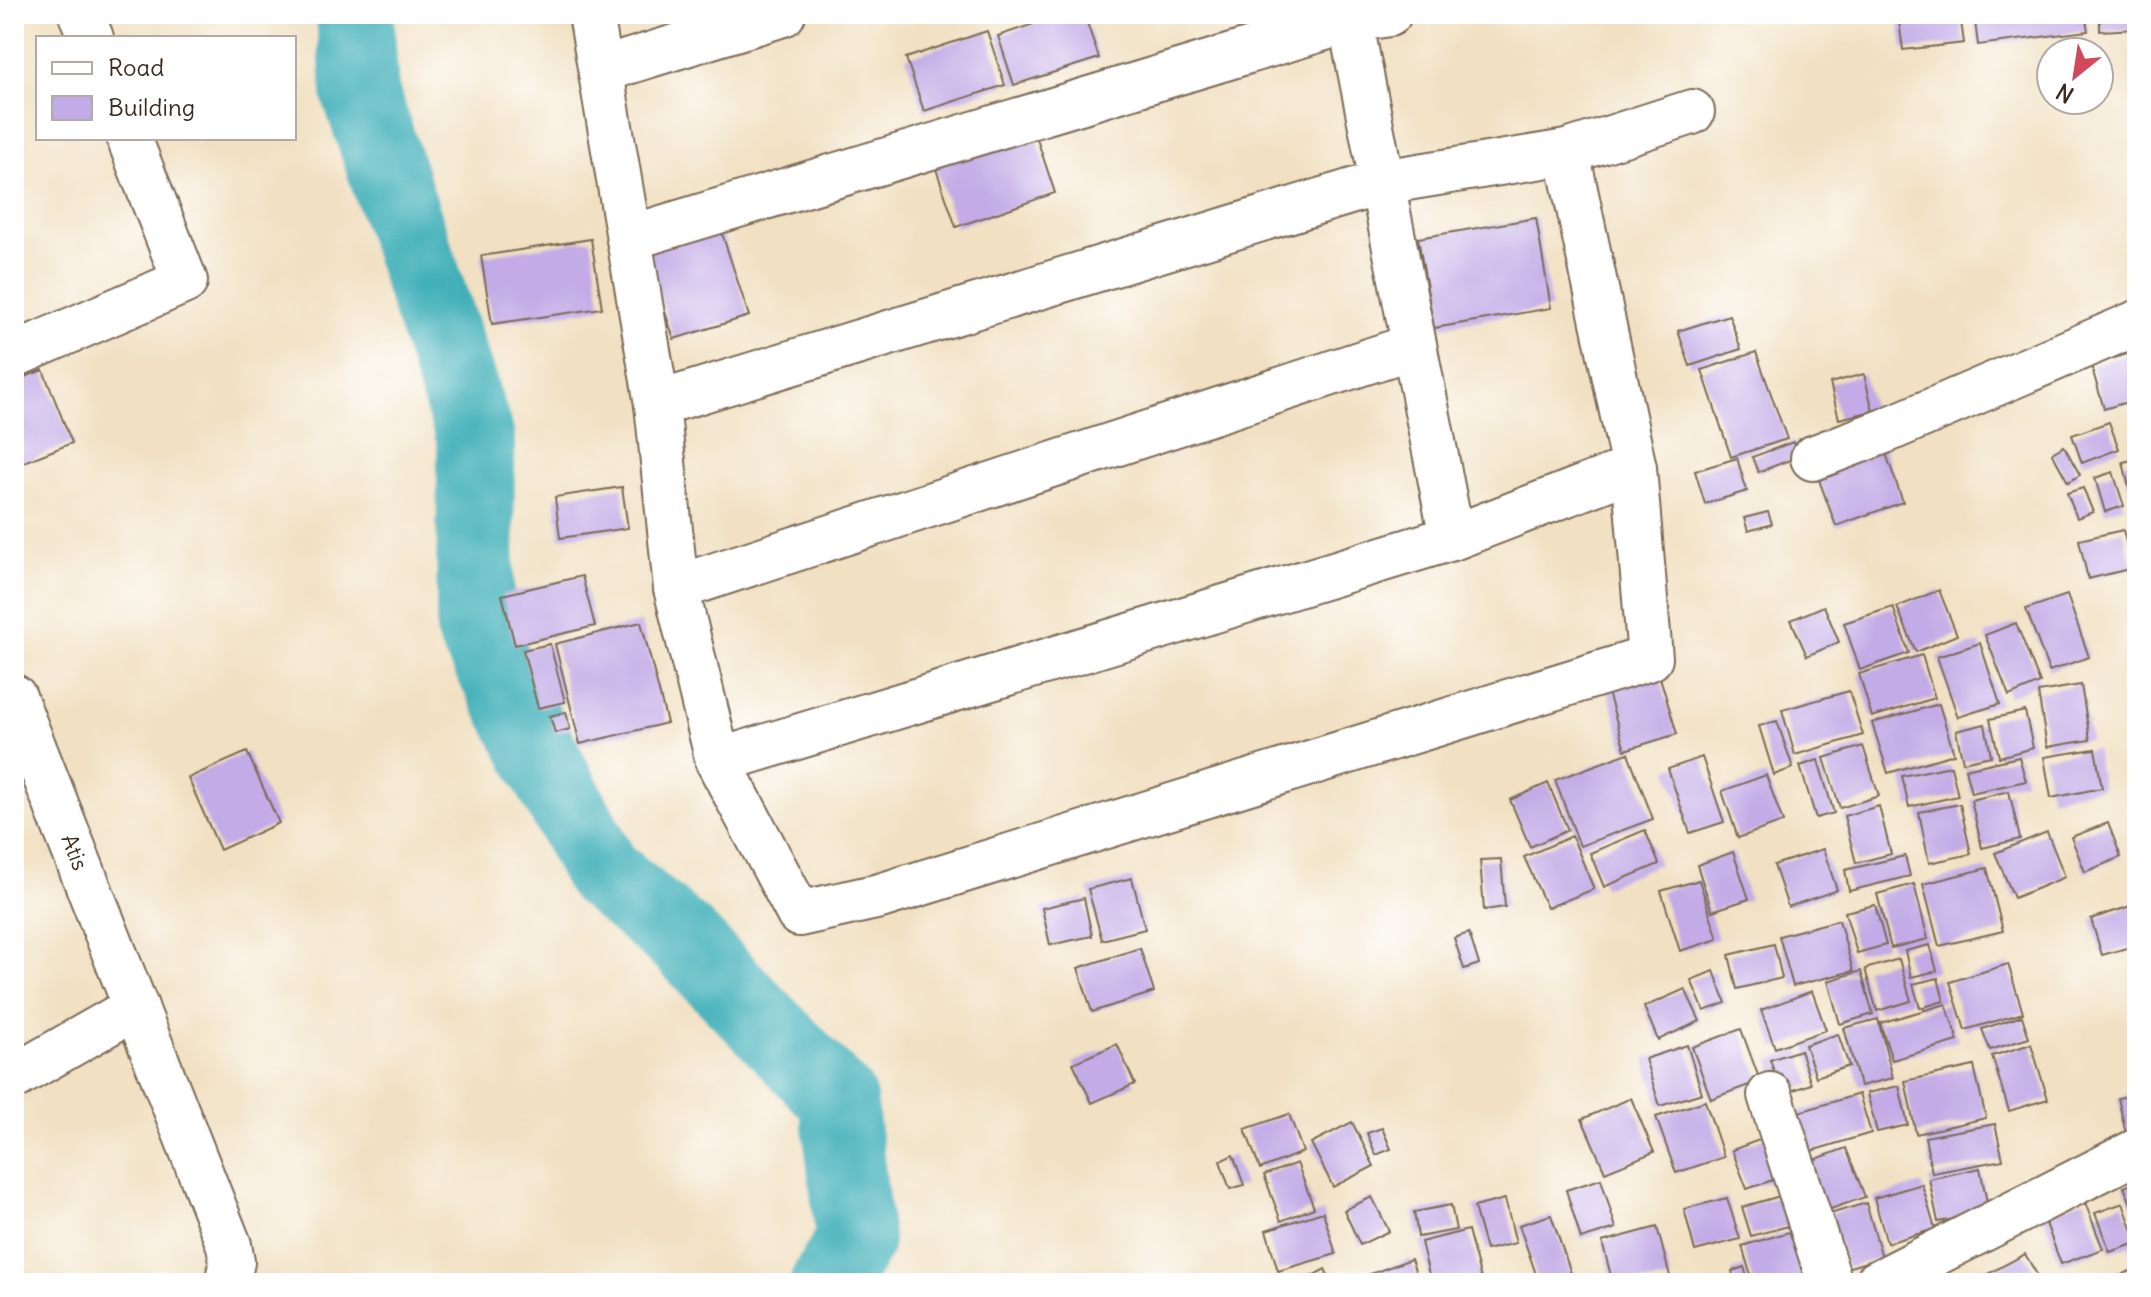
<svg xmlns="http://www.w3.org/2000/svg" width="2151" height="1297" font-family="Delius,sans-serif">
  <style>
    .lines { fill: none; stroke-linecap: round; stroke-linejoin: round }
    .river { stroke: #3daeb7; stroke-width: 78 }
    .building { fill: #c2abe6 }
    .street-casing { stroke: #7b6a57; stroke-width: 48 }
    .street { stroke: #fff; stroke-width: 44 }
    .labels { text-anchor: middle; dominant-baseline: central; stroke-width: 8; stroke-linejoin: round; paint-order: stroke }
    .street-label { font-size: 22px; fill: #3b2a1e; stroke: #fff }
  </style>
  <rect width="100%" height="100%" fill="#fff"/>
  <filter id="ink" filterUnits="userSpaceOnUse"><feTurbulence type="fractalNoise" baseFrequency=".0125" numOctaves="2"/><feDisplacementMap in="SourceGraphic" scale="16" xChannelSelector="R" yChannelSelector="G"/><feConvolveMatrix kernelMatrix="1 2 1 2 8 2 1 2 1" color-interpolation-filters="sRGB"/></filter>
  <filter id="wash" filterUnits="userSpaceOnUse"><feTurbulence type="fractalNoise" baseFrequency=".006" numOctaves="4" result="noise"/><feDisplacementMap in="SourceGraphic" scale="32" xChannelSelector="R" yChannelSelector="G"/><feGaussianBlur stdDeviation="1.8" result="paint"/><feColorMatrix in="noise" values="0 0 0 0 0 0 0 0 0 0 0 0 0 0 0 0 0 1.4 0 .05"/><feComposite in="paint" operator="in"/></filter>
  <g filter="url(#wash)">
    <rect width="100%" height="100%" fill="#f1e0c1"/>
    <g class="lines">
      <path class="river" d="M355,14L360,91L476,439L475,630L602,872L684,941L838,1100L855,1240L829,1283"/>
    </g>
    <g id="blocks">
      <g class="building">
        <path d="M1063,14H1084L1099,58L1014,85L998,36Z"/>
        <path d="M1898,14H1960L1964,43L1903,50Z"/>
        <path d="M1974,14H2085L2088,31L1978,45Z"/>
        <path d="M2100,14H2137V29L2100,31Z"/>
        <path d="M987,31L1005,85L924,111L906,58Z"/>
        <path d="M1035,133L1055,193L956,227L935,166Z"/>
        <path d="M717,218L749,316L674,339L642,242Z"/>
        <path d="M1536,218L1551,308L1434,328L1418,238Z"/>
        <path d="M591,239L602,308L492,324L481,256Z"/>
        <path d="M1729,315L1741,349L1690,366L1678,331Z"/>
        <path d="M2137,351V399L2104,409L2091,365Z"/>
        <path d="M1756,352L1787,439L1731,457L1702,370Z"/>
        <path d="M43,370L72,443L14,466V381Z"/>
        <path d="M1864,374L1873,411L1839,419L1830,383Z"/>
        <path d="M2109,422L2119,449L2082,463L2072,435Z"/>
        <path d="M1793,442L1798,457L1758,472L1752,457Z"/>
        <path d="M1883,445L1903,502L1836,526L1815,469Z"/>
        <path d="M2064,446L2080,475L2068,482L2052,453Z"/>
        <path d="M1737,458L1747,491L1705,504L1695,471Z"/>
        <path d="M2137,459V517H2136L2123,462Z"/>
        <path d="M2113,472L2124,506L2105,512L2095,478Z"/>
        <path d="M622,487L628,528L560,538L555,497Z"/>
        <path d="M2083,488L2093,512L2077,518L2067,493Z"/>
        <path d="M1768,512L1772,524L1748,531L1744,518Z"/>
        <path d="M2123,530L2133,568L2088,579L2079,540Z"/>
        <path d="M582,576L595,626L515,645L502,595Z"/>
        <path d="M1939,590L1957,635L1916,652L1897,607Z"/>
        <path d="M2067,595L2089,657L2049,671L2026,609Z"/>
        <path d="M1824,606L1839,642L1807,656L1791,620Z"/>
        <path d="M1893,607L1909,653L1860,670L1844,623Z"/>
        <path d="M641,622L667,723L580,744L555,644Z"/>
        <path d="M2016,623L2040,683L2009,696L1985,635Z"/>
        <path d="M1980,643L2000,704L1958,717L1937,657Z"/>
        <path d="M550,644L565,702L538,708L523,650Z"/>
        <path d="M1922,655L1935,698L1872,717L1859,674Z"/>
        <path d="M1656,664L1677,734L1625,750L1604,679Z"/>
        <path d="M2081,685L2090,740L2047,747L2038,692Z"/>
        <path d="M1849,691L1863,735L1795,755L1782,710Z"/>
        <path d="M1939,704L1954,754L1888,773L1872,723Z"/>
        <path d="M2025,711L2033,748L1999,757L1990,719Z"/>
        <path d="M566,712L570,729L555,733L550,716Z"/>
        <path d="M1777,721L1793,768L1774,775L1759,726Z"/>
        <path d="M1985,724L1991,756L1963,762L1956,731Z"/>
        <path d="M1863,746L1879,796L1840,808L1824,758Z"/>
        <path d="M2095,749L2102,788L2051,798L2044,757Z"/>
        <path d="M247,752L279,823L220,850L188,778Z"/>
        <path d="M1628,753L1653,819L1580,846L1555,780Z"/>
        <path d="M1702,757L1724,822L1690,833L1668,769Z"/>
        <path d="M2019,757L2026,781L1971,793L1965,769Z"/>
        <path d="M1818,760L1834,813L1816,818L1800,766Z"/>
        <path d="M1951,766L1958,796L1909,807L1902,776Z"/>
        <path d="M1766,775L1783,822L1738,838L1722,791Z"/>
        <path d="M1548,783L1568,830L1530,847L1510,800Z"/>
        <path d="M2009,791L2020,839L1982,848L1971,800Z"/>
        <path d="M1960,804L1971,854L1929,863L1919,812Z"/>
        <path d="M1879,806L1891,854L1856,863L1844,816Z"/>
        <path d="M2108,823L2121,857L2085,872L2071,837Z"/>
        <path d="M1645,830L1659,864L1604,887L1590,853Z"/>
        <path d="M2047,832L2065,877L2014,898L1995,853Z"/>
        <path d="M1572,836L1594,889L1547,908L1524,857Z"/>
        <path d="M1823,849L1837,890L1788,907L1774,865Z"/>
        <path d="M1733,852L1749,899L1712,911L1697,865Z"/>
        <path d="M1905,856L1910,876L1849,891L1845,870Z"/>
        <path d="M1501,859L1505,907L1484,910L1480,860Z"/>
        <path d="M1987,868L2003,931L1939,946L1923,884Z"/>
        <path d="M1132,878L1145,929L1102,940L1088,889Z"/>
        <path d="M1699,880L1718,939L1680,951L1661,891Z"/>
        <path d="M1914,884L1928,939L1891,948L1877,894Z"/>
        <path d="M1084,898L1092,936L1050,945L1042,908Z"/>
        <path d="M2137,904V945L2102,955L2091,919Z"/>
        <path d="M1875,905L1886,945L1857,953L1845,912Z"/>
        <path d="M1839,920L1853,971L1793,986L1779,936Z"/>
        <path d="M1469,933L1479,964L1464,969L1454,938Z"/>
        <path d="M1774,944L1782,978L1737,989L1729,955Z"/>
        <path d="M1930,945L1937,971L1911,977L1905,951Z"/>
        <path d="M1140,948L1154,992L1092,1012L1078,968Z"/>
        <path d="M1899,959L1911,1001L1877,1011L1865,969Z"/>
        <path d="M2008,964L2023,1013L1965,1030L1950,982Z"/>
        <path d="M1714,971L1726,1003L1704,1011L1691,980Z"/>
        <path d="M1861,971L1873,1014L1840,1024L1828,981Z"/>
        <path d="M1938,978L1944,1001L1920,1008L1913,984Z"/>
        <path d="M1685,989L1700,1021L1658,1040L1644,1007Z"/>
        <path d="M1812,991L1826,1030L1775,1048L1761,1010Z"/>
        <path d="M1946,1004L1958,1041L1892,1060L1880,1023Z"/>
        <path d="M2022,1016L2029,1038L1990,1050L1982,1029Z"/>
        <path d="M1878,1019L1893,1078L1860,1086L1844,1028Z"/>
        <path d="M1741,1029L1760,1081L1711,1099L1692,1047Z"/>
        <path d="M1838,1034L1849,1066L1816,1077L1805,1045Z"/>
        <path d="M1117,1044L1135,1084L1092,1103L1073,1063Z"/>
        <path d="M2031,1044L2048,1099L2009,1111L1992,1056Z"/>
        <path d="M1687,1045L1702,1093L1660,1106L1645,1059Z"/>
        <path d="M1800,1050L1811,1084L1782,1094L1770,1060Z"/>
        <path d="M1974,1066L1986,1118L1916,1134L1905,1081Z"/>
        <path d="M1899,1086L1908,1125L1877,1132L1867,1093Z"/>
        <path d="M1859,1094L1871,1133L1808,1152L1796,1113Z"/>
        <path d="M2137,1094V1131L2126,1134L2118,1098Z"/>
        <path d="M1631,1098L1654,1152L1605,1172L1582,1119Z"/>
        <path d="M1705,1101L1724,1157L1676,1173L1656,1117Z"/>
        <path d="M1289,1114L1303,1152L1260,1169L1245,1129Z"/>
        <path d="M1352,1122L1374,1166L1333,1187L1311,1143Z"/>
        <path d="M1995,1124L2003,1160L1932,1173L1925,1137Z"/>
        <path d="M1382,1128L1391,1149L1376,1155L1367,1133Z"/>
        <path d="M1778,1133L1793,1173L1747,1189L1732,1150Z"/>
        <path d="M1846,1148L1865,1197L1825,1211L1808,1162Z"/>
        <path d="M1233,1155L1244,1185L1230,1189L1220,1161Z"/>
        <path d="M1297,1163L1314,1208L1281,1221L1264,1175Z"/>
        <path d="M1980,1168L1989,1212L1938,1222L1929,1179Z"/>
        <path d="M1601,1179L1616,1228L1581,1239L1566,1190Z"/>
        <path d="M2137,1182V1218L2124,1187Z"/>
        <path d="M1922,1184L1935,1229L1887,1243L1874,1198Z"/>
        <path d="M1787,1194L1796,1224L1751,1236L1742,1207Z"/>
        <path d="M1372,1197L1389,1231L1360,1245L1344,1210Z"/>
        <path d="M1727,1198L1740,1239L1695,1251L1684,1209Z"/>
        <path d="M1505,1199L1516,1243L1486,1250L1474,1207Z"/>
        <path d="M2084,1200L2103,1249L2061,1264L2043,1215Z"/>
        <path d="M1866,1203L1882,1257L1847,1268L1830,1214Z"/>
        <path d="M2123,1203L2137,1243L2110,1252L2095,1213Z"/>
        <path d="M1451,1205L1456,1230L1418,1237L1414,1212Z"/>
        <path d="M1323,1212L1336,1254L1278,1271L1266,1230Z"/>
        <path d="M1551,1215L1572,1276L1539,1283L1519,1225Z"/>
        <path d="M1657,1227L1671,1280L1613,1283L1602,1242Z"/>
        <path d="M1806,1227L1811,1283H1753L1742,1246Z"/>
        <path d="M1468,1230L1482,1283H1431L1421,1242Z"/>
        <path d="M2025,1254L2042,1283H1971Z"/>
        <path d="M1411,1259L1418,1279L1405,1283H1364L1362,1277Z"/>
        <path d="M1744,1267L1749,1283H1735L1732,1271Z"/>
        <path d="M1325,1269L1332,1283H1299Z"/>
        <path d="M2130,1271L2137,1283H2105Z"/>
      </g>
    </g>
  </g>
  <g filter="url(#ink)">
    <use href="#blocks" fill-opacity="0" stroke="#7b6a57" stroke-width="2"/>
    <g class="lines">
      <defs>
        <g id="street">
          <path d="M81,14L91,38"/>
          <path d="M591,14L657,404L676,588L718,761L799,914L880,896L1650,658L1634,468L1567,152"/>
          <path d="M1349,14L1452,538"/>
          <path d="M601,70L783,14"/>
          <path d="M629,238L1351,20L1389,14"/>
          <path d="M14,355L185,281L129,138"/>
          <path d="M657,404L1382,182L1567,152L1692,112"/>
          <path d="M1813,458L1887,430L2137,323"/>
          <path d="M676,588L1414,346"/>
          <path d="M14,697L229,1245L232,1262L227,1283"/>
          <path d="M718,761L1452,538L1634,468"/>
          <path d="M14,1077L136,1007"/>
          <path d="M1770,1095L1830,1283"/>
          <path d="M1877,1283L2137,1151"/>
        </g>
      </defs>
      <use href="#street" class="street-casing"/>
      <use href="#street" class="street"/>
    </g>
  </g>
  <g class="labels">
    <g class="street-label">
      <text transform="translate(75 852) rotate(69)">Atis</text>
    </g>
  </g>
  <rect width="2151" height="1297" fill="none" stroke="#fff" stroke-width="48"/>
  <rect x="36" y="36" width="260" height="104" fill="#ffffff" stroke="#b1aaa5" stroke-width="2"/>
  <rect x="52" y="62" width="40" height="12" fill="#ffffff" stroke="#b1aaa5" stroke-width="2"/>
  <text x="108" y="76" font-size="24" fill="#3b2a1e">Road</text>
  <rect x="52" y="96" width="40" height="24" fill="#c2abe6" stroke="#b1aaa5" stroke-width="2"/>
  <text x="108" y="116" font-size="24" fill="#3b2a1e">Building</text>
  <g transform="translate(2075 76) rotate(210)"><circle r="38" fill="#ffffff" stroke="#b1aaa5" stroke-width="2"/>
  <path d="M0-6L14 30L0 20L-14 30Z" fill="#d1495b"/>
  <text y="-12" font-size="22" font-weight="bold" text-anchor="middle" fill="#3b2a1e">N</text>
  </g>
</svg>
